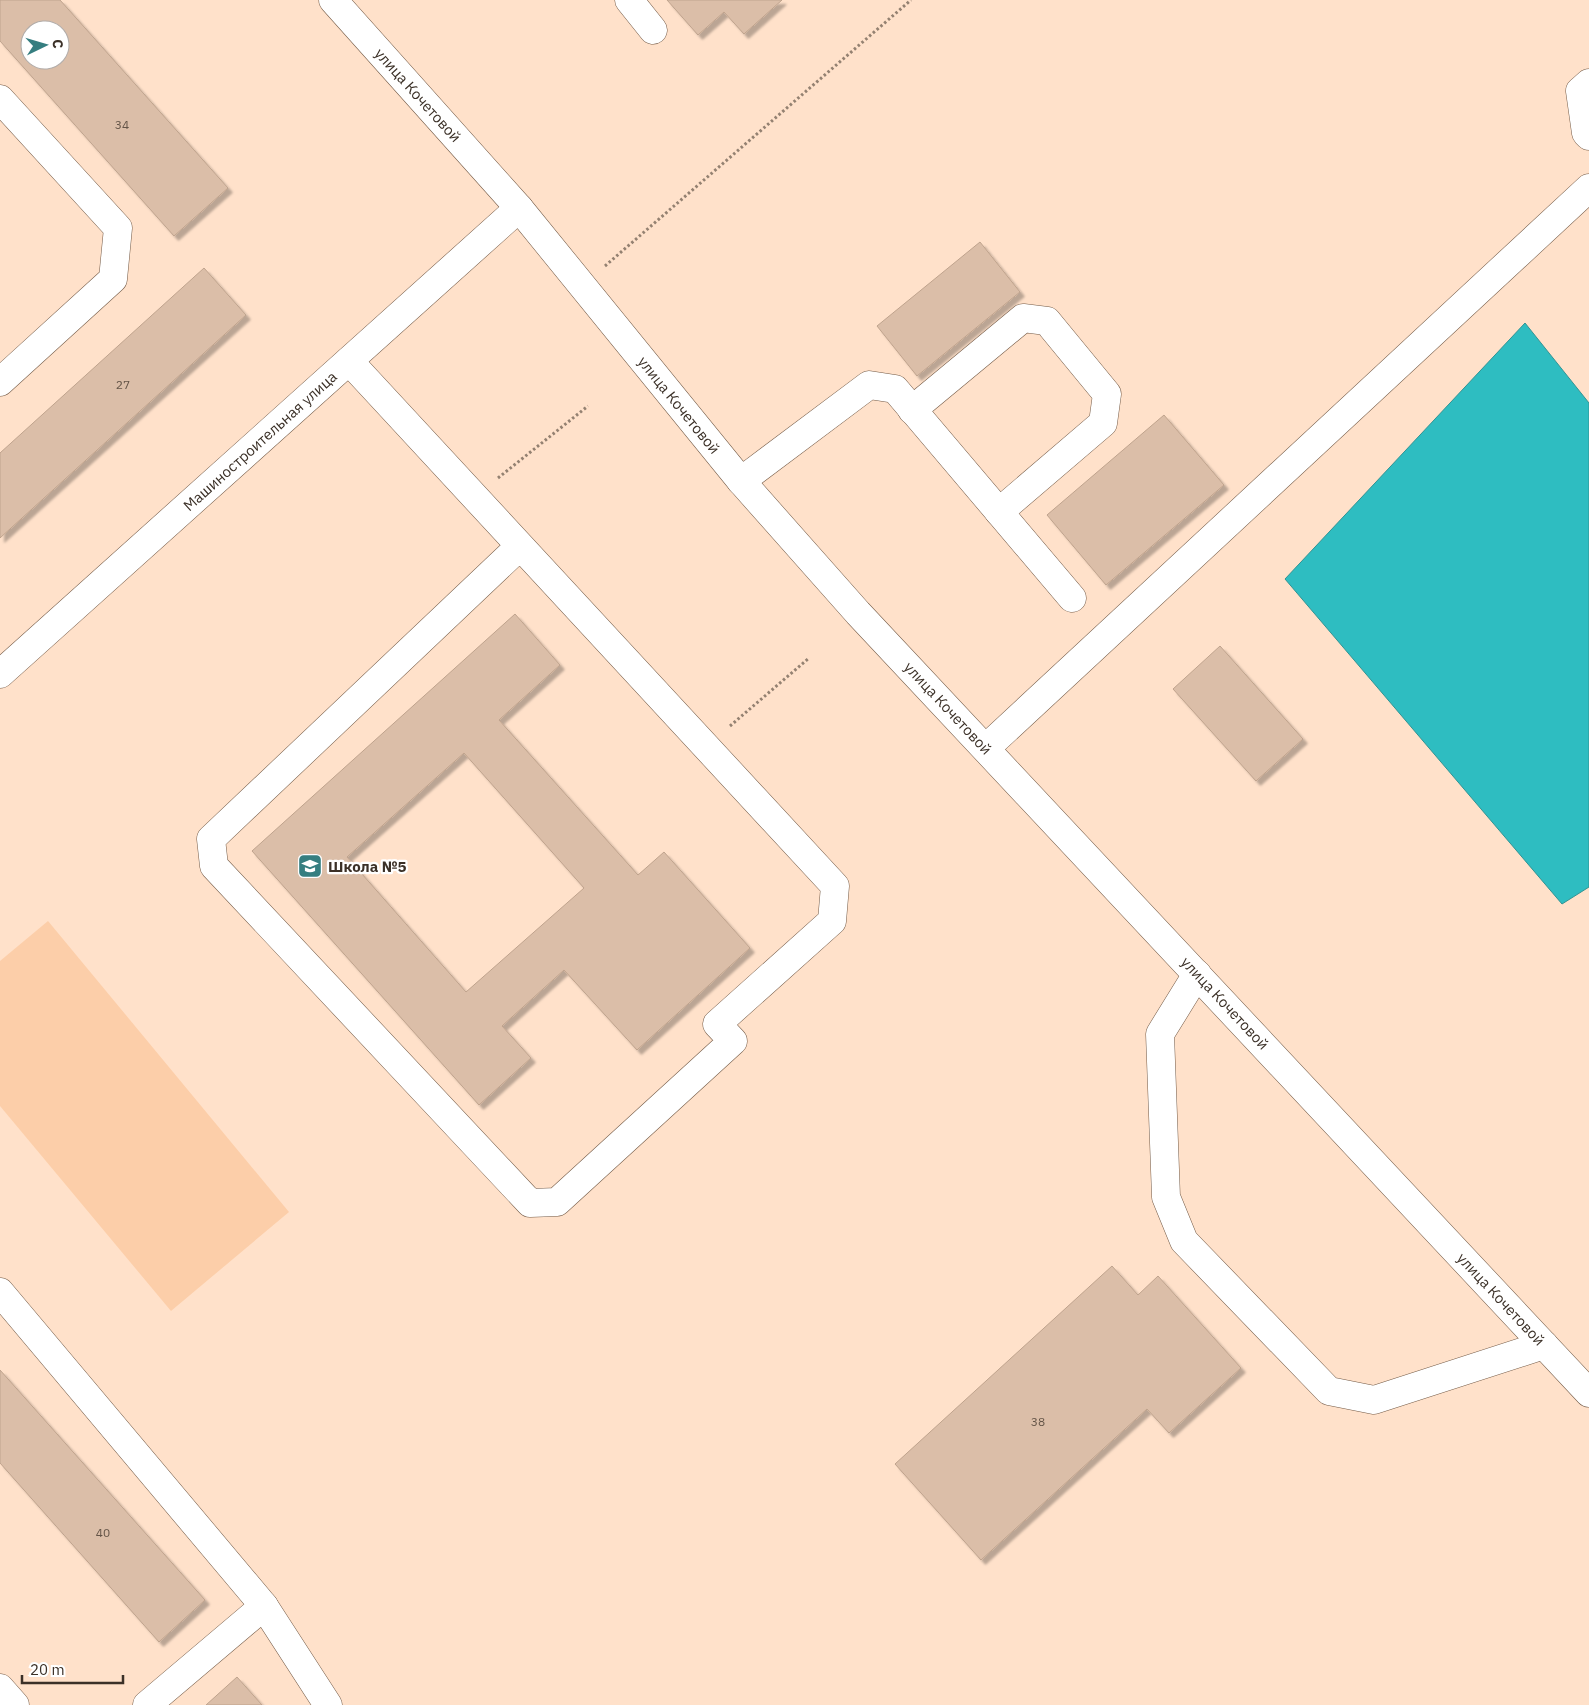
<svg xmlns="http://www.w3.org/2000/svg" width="1589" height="1705" font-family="'IBM Plex Sans',sans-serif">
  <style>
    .green { fill: #fccea9 }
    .water { fill: #2ebdc1; stroke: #329393 }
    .building { fill: #dbbea8; stroke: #bfa38d; fill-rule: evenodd; filter: url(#shadow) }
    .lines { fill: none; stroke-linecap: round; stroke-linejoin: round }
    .minor-casing { stroke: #745b47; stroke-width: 29 }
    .major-casing { stroke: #745b47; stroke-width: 29 }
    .path { stroke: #948171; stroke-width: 3; stroke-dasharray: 2.5 2.5; stroke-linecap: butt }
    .minor { stroke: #fff; stroke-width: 28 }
    .major { stroke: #fff; stroke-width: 28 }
    .labels { text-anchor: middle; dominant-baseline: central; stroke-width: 4.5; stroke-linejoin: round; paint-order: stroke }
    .number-label { font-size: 12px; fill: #635447 }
    .street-label { font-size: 15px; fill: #3b3027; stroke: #fff }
    .poi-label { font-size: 15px; font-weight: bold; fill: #3b3027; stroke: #fff; text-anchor: start }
  </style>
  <defs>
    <filter id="shadow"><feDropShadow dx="4.5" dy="4.5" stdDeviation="1" flood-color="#0004"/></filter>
  </defs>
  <rect width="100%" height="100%" fill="#ffe1ca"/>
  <path class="green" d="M48,921L289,1212L171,1311L0,1106V961Z"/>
  <path class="water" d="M1525,323L1589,403V887L1562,904L1285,579Z"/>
  <g class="building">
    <path d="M0,0H60L228,188L174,236L0,41ZM30,30H60V60H30Z"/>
    <path d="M667,0H782L744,34L724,12L698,35Z"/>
    <path d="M980,242L1020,292L917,376L877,326Z"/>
    <path d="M204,268L246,315L0,538V453Z"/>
    <path d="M1164,415L1224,485L1106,585L1047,515Z"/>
    <path d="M515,614L560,665L499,720L638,875L664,852L750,948L637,1050L564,970L502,1026L531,1058L479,1105L252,851ZM464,753L584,888L466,992L347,857Z"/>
    <path d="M1220,646L1303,739L1256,781L1173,689Z"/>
    <path d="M1112,1266L1138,1295L1158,1276L1241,1368L1169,1433L1147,1409L981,1560L895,1464Z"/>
    <path d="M0,1370L205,1600L159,1642L0,1463Z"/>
    <path d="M237,1677L262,1705H206Z"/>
  </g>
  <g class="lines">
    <defs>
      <g id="minor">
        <path d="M629,0L653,30"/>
        <path d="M1589,83L1580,91L1586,133L1589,136"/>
        <path d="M0,99L118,228L113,279L0,382"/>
        <path d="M349,361L835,886L832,921L717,1024L733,1041L557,1202L530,1203L214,866L211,839L520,546"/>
        <path d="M912,410L1023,318L1047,321L1107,394L1103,423L999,512"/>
        <path d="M741,481L869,385L895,389L1072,598"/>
        <path d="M0,674L519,208"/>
        <path d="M986,748L1589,188"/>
        <path d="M1197,974L1160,1034L1166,1197L1184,1241L1329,1391L1374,1400L1544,1345"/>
        <path d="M0,1292L264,1606L328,1705"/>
        <path d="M0,1688L15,1705"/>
        <path d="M147,1705L264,1606"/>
      </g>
      <path id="major" d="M333,0L519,208L741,481L858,613L1589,1393"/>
    </defs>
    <use href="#minor" class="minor-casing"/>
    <use href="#major" class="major-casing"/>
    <g class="path">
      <path d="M605,266L911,0"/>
      <path d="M498,478L588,406"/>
      <path d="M730,726L809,658"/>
    </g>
    <use href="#minor" class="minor"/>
    <use href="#major" class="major"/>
  </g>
  <defs>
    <symbol id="school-square" viewBox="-11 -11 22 22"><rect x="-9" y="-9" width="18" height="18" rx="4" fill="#357e80" stroke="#fff"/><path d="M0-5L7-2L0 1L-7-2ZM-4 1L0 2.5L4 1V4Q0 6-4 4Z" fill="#fff"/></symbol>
  </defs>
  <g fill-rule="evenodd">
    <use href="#school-square" x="296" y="852" width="28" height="28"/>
  </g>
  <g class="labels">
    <g class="number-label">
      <text x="122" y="124">34</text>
      <text x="123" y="384">27</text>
      <text x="1038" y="1421">38</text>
      <text x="103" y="1532">40</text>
    </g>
    <g class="street-label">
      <text transform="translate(418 95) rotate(48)">улица Кочетовой</text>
      <text transform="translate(679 405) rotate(51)">улица Кочетовой</text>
      <text transform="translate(260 441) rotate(-42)">Машиностроительная улица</text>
      <text transform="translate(948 708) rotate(47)">улица Кочетовой</text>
      <text transform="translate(1225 1003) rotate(47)">улица Кочетовой</text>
      <text transform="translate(1501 1299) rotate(47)">улица Кочетовой</text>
    </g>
    <g class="poi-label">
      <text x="328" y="866">Школа №5</text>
    </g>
  </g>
  <g transform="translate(45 45) rotate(85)"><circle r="24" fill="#ffffff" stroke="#b1aca9"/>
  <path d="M0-4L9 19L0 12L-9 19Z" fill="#357e80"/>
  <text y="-8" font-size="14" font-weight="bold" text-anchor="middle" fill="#3b3027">С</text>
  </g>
  <path d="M22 1675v8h101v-8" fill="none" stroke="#3b3027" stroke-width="2.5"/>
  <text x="30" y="1675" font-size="15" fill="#3b3027" stroke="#ffffff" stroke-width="4" paint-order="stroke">20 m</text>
</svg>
